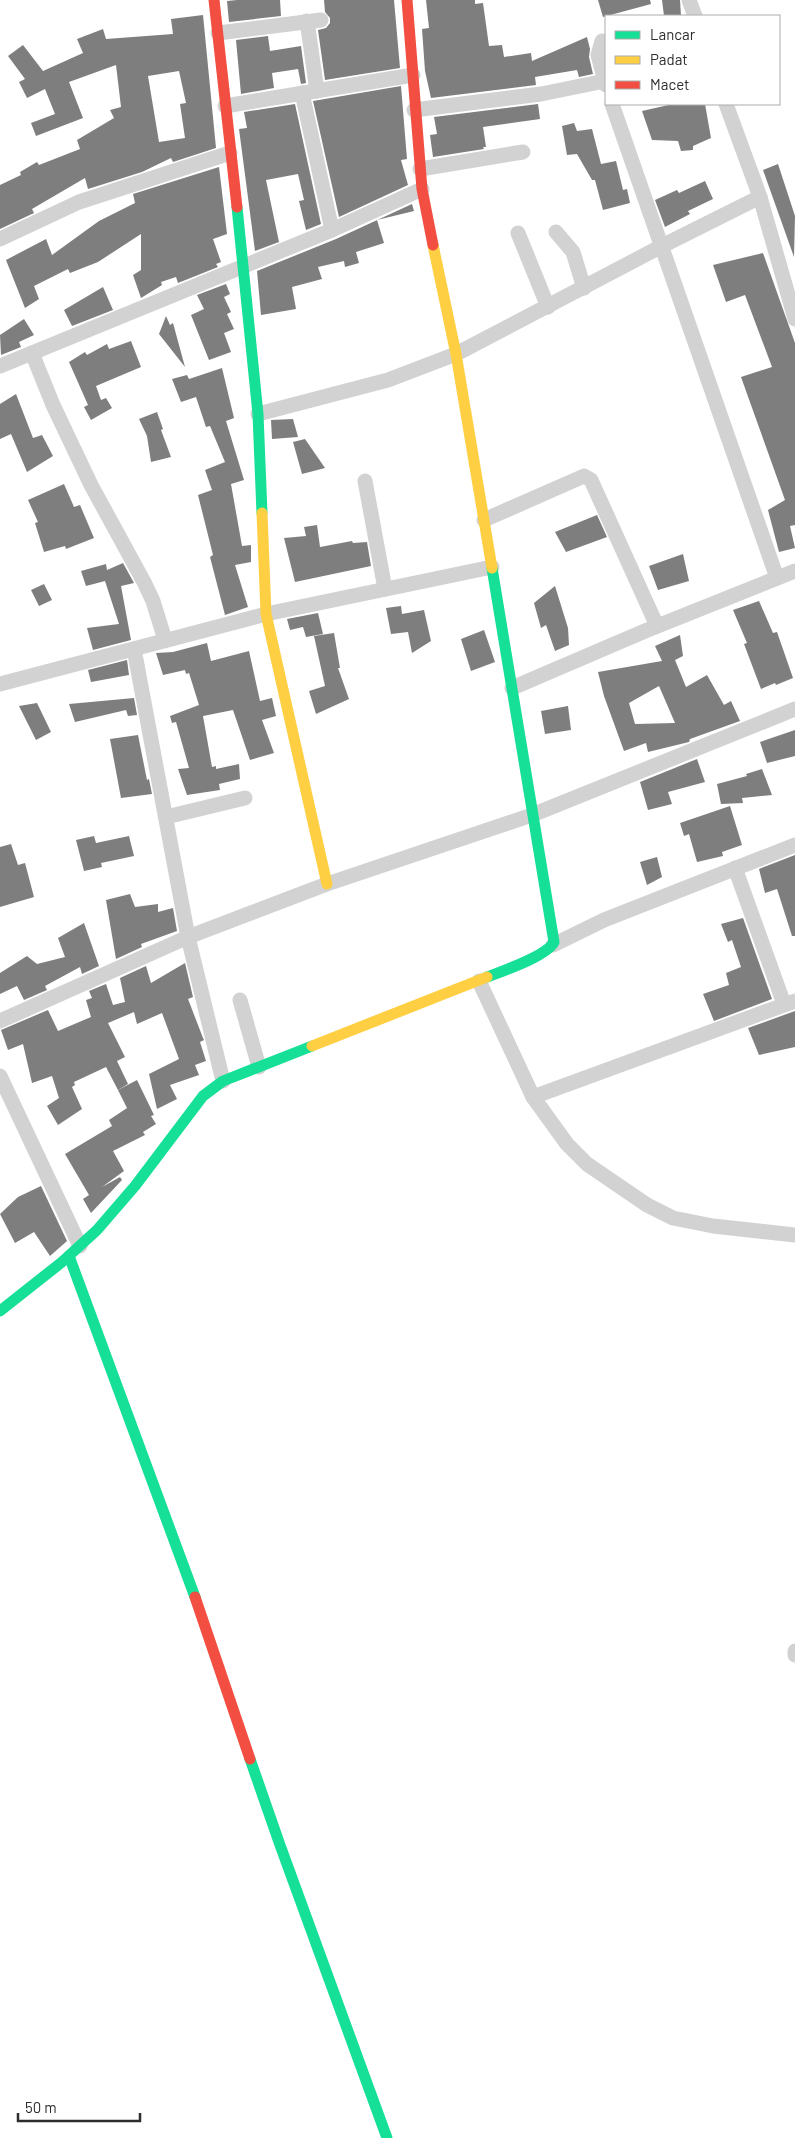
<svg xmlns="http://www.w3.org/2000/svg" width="795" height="2138" font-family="Barlow,sans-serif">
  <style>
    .building { fill: #7e7e7e; fill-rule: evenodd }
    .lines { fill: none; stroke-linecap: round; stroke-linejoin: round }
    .street { stroke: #d2d2d2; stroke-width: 15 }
    .fast { stroke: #16e098; stroke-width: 11 }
    .slow { stroke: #ffcf43; stroke-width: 11 }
    .jam { stroke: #f24e42; stroke-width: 11 }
  </style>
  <rect width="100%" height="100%" fill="#fff"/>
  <g class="building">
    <path d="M237,0H280L281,16L229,22L227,1Z"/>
    <path d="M324,0H394L400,68L325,80L318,30L326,28L330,23V18L325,12Z"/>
    <path d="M426,0H475V4L483,3L489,46L502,45L504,57L531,53L532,61L587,37L590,49L589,57L593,74L579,77L577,70L535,77L536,85L431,98L425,71L422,29L429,28Z"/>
    <path d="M598,0H650L651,4L603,17Z"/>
    <path d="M662,0H680L681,16H664Z"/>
    <path d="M203,15L216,148L173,162L171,158L142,172L88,189L85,178L32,209L34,213L0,229V185L21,175L20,172L37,162L39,165L80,149L77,140L114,118L110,110L121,107L116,65L69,82L83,118L36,136L31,123L55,114L45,89L27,98L19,82L25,79L8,56L23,45L43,71L83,53L77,39L103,29L106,39L173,34L171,19ZM179,71L186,103L180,104L185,138L159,142L148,76Z"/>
    <path d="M268,36L270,51L301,46L306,83L301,84L298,69L272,73L274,88L241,94L236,40Z"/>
    <path d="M401,86L407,159L401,160L408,185L339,217L313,101Z"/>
    <path d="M295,104L321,224L306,230L299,201L304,200L298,174L266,180L279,242L255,251L239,129L247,128L244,112Z"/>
    <path d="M538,104L540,119L483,127L486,147H483L484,149L433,157L430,135L437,134L434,117Z"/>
    <path d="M673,104H705L711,138L693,146V150L681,151L678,141L652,140L642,111Z"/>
    <path d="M574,123L577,131L592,129L601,164L616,161L623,190L627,189L630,203L603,210L595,180H592L577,154L567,155L562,126Z"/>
    <path d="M778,164L795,216L794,257L763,170Z"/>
    <path d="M219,167L227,234L213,239L221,262L216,264L218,267L178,283L176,277L161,282L162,285L141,298L133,275L141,270V234L98,262L70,273L68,269L34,286L39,299L25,308L6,260L46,239L52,255L99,221L135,203L133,194Z"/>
    <path d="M705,181L713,199L688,211L690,214L665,227L655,200L677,190L679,193Z"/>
    <path d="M412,204L414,211L377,220L384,243L356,252L359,263L345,267L344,261L318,267L322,279L292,287L296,309L261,315L257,271L336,239Z"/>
    <path d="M763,253L795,343V525L790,526L795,548L779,552L768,510L785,500L741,377L772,367L745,295L726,302L713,265Z"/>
    <path d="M226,284L230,294L224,297L231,312L227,314L234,329L224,333L231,352L209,360L191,315L204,309L197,295Z"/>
    <path d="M103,287L113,310L72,326L64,310Z"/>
    <path d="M166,316L170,325L173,323L185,367L159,334Z"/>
    <path d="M24,319L34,335L19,342L21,347L1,355L0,335Z"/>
    <path d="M131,341L141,367L96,386L101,400L106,398L112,408L91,420L84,407L88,405L69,362L85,352L87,355L107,344L109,349Z"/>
    <path d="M222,368L234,418L226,421L244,480L231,484L242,546L251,545V562L235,565L248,607L225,615L210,557L213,555L198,495L212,490L205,470L225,462L210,426L206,427L196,397L181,402L172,379L187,375L189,379Z"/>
    <path d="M16,394L33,438L42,435L53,456L27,472L11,434L0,439V404Z"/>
    <path d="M157,412L163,429L161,430L171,457L151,462L147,436L139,419Z"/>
    <path d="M293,419L298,437L272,439L271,420Z"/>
    <path d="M305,439L325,468L302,474L293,442Z"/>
    <path d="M64,484L74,507L80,505L94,538L66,549L65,546L44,552L35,523L38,522L28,500Z"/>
    <path d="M597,515L607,537L566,552L555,532Z"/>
    <path d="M317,525L320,547L352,541L353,543L367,542L371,566L295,582L284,538L306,536L304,527Z"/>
    <path d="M683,554L689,581L658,590L649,566Z"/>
    <path d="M123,563L134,583L121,586L131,640L93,650L87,628L119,624L105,581L86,586L81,571L106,564L107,570Z"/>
    <path d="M44,584L52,600L39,606L31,590Z"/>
    <path d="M555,586L568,628L569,645L555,651L546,625L541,628L534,603Z"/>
    <path d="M759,601L773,633L777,632L793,678L776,685L775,683L761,689L744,644L747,643L733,610Z"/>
    <path d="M401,606L402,614L424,610L431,641L412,653L408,632L391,634L386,608Z"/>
    <path d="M318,613L323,634L306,637L303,627L290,630L287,619Z"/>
    <path d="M484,630L495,662L471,671L461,639Z"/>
    <path d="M334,633L340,668H338L349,699L316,714L309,691L325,686L314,636Z"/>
    <path d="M680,635L683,656L675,660L686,687L707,675L724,705L731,701L740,721L690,739L689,742L648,752L646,743L624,751L604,696L598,672L662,661L655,646ZM659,686L675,723L635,724L629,703Z"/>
    <path d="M207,643L211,661L249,651L260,701L272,698L276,716L262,720L274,753L250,760L233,710L203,716L212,767L216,766V769L239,764L240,779L219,784L220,790L187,795L178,769L189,768L176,722L172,723L170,716L199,705L189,673L186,674L185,670L163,675L156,653L173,652Z"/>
    <path d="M127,660L129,675L91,682L88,670Z"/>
    <path d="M134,698L137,715L128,716L126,710L75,722L69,704Z"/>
    <path d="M37,703L51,732L36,740L19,706Z"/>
    <path d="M568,706L571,730L545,734L541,711Z"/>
    <path d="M795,730V756L767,763L760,742Z"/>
    <path d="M138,735L147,780L149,779L152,794L121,798L110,739Z"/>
    <path d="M697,759L705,782L668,792L672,804L648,810L640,782Z"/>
    <path d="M762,769L772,795L742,798L743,803L721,804L717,784L747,776L746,774Z"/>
    <path d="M730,806L742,845L722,852L723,856L697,862L689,834L684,836L680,823Z"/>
    <path d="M94,836L96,843L129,836L134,856L101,863L102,867L84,871L76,840Z"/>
    <path d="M11,844L18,865L25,863L34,897L0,907V847Z"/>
    <path d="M795,855V936H792L777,889L765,893L759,869Z"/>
    <path d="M657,857L662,877L647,885L640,862Z"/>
    <path d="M130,894L135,907L158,904V912L173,908L177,931L141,944L142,947L116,959L106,900Z"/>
    <path d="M743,918L772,999L714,1021L703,994L729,985L726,973L741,967L732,940L728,942L721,924Z"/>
    <path d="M84,923L99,966L82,974L80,967L45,986L47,990L24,1000L17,986L0,994V973L27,956L37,964L65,957L58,938Z"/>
    <path d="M185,963L193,997L188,999L203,1038L204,1040L200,1042L206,1061L195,1065L199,1075L170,1085L177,1099L157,1109L149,1074L179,1059L162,1013L137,1024L134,1012L108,1023L125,1057L117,1061L128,1084L118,1090L106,1067L74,1082L75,1085L72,1087L82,1109L58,1125L47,1106L59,1098L52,1076L32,1083L23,1044L8,1050L1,1030L48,1010L58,1031L91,1017L86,1000L92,998L89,991L106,984L113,1005L125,1002L120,978L146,966L151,983Z"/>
    <path d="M795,1011V1047L759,1055L748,1028Z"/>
    <path d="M137,1080L154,1115L151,1116L156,1124L143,1132L145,1135L113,1151L124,1171L102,1187L120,1177L122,1180L91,1213L83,1199L89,1195L65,1154L112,1126L109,1120L127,1108L118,1090Z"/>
    <path d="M41,1186L67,1241L50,1256L34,1232L15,1243L0,1214L18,1197Z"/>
  </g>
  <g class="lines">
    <g class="street">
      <path d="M689,0L695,16"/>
      <path d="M307,21L317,91"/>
      <path d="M218,33L321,20"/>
      <path d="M602,41L598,55L606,85"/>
      <path d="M302,93L332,230"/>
      <path d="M612,104L777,578"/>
      <path d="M726,104L760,197L795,319"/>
      <path d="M225,106L413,75"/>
      <path d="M414,110L541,94L605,81"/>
      <path d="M420,169L523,152"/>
      <path d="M556,232L573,252L584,288"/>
      <path d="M518,233L548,307"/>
      <path d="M0,239L79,202L230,153"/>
      <path d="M32,353L53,405L91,485L144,582L153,601L165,640"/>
      <path d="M0,366L332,230L422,189"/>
      <path d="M258,414L388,380L456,354L662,246L760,197"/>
      <path d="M365,481L385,589"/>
      <path d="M484,520L584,476L591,480L657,626"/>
      <path d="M134,649L188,937L223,1081"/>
      <path d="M0,684L266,614L492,567"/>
      <path d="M512,688L645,631L795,571"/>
      <path d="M166,817L245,798"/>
      <path d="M735,868L784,1004"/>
      <path d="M553,945L604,920L795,845"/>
      <path d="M479,981L533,1097L567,1144L587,1164L647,1205L673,1218L713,1226L795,1235"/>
      <path d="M240,1000L259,1067"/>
      <path d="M0,1021L188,937L327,884L532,815L795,709"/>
      <path d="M0,1076L80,1246"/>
      <path d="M533,1097L795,1001"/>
      <path d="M795,1651V1655"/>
    </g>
    <g class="fast">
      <path d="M237,207L258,414L262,513"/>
      <path d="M487,977C503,971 547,956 554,942L492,568"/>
      <path d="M69,1256L195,1597"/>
      <path d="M0,1311L62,1262L97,1230L135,1186L203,1096L223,1081L312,1046"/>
      <path d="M250,1759L280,1845L387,2138"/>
    </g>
    <g class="slow">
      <path d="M433,245L456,354L492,568"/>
      <path d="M262,513L266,614L327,884"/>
      <path d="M312,1046L487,977"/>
    </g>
    <g class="jam">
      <path d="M214,0L237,207"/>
      <path d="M407,0L422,189L433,245"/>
      <path d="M195,1597L250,1759"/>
    </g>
  </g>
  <rect x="605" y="15" width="175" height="90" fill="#ffffff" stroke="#ababab"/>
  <rect x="615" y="31" width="25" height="8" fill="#16e098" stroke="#ababab"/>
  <text x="650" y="40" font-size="15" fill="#2d2d2d">Lancar</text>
  <rect x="615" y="56" width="25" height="8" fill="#ffcf43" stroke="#ababab"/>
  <text x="650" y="65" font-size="15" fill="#2d2d2d">Padat</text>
  <rect x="615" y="81" width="25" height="8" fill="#f24e42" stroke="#ababab"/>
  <text x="650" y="90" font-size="15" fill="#2d2d2d">Macet</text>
  <path d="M18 2113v8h122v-8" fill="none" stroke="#2d2d2d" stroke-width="2.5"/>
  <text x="25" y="2113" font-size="15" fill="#2d2d2d" stroke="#ffffff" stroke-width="4" paint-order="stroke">50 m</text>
</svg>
